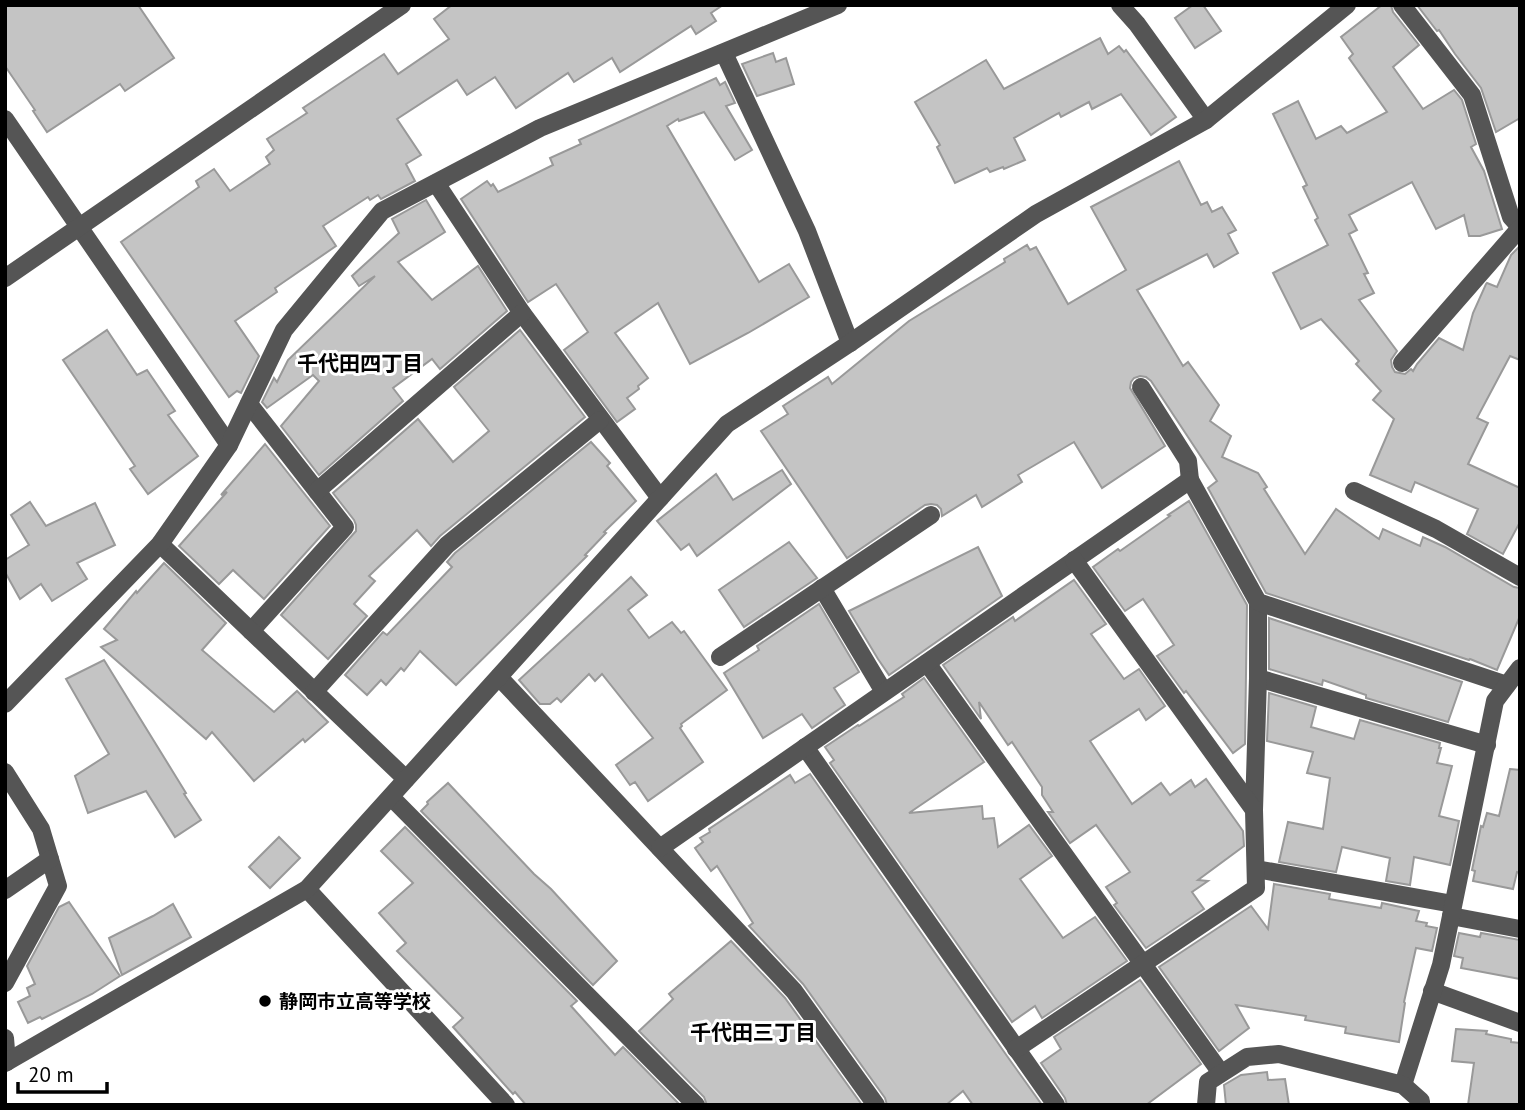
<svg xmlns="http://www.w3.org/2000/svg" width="1525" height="1110" font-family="'PT Sans','Noto Sans JP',sans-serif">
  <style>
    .building { fill: #c4c4c4; stroke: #999; stroke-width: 2 }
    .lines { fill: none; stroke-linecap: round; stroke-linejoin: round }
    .minor { stroke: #555; stroke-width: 18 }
    .poi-dot { fill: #000; stroke: #fff; stroke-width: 2.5 }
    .labels { text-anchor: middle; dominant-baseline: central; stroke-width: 6; stroke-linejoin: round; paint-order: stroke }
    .poi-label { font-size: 19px; font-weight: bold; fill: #000; stroke: #fff; text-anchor: start }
    .neighbourhood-label { font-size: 21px; font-weight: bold; fill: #000; stroke: #fff }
  </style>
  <rect width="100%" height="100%" fill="#fff"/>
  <g class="building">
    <path d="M5,5H138L174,58L125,91L120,84L47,132L33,111L35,110L5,66Z"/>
    <path d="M452,5H723L711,13L716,21L696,34L691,26L620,72L612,58L574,82L568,73L516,108L495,77L467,95L457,80L397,119L421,155L406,164L415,181L381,199L378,195L370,200L368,197L323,226L336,246L275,288L277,292L235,321L259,356L241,393L237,391L229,397L121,242L199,187L196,181L214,169L230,191L270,164L266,157L274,150L267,139L307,113L303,108L384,54L398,74L449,39L434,19Z"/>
    <path d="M1193,5H1203L1221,31L1195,48L1175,18Z"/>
    <path d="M1382,5H1391L1393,12L1419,45L1393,67L1423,109L1454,90L1462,100L1476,144L1471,147L1484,171L1502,229L1480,236H1469L1464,215L1436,229L1412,182L1349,215L1357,230L1349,234L1368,273L1364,274L1374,293L1359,300L1397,351L1391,360L1392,367L1395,372L1405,374L1411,369L1413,371L1417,364L1439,338L1463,350L1473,313L1486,284L1487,283L1497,287L1511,255L1520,246V360L1510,356L1477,418L1488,423L1468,464L1520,488V522L1503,554L1467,534L1478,509L1415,482L1411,492L1370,475L1394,419L1373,400L1381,391L1356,364L1359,361L1321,319L1301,329L1273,273L1328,245L1315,220L1318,218L1303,187L1307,185L1273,114L1298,101L1316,139L1341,126L1347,133L1387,112L1349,58L1353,54L1341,37Z"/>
    <path d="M1417,5H1520V118L1496,132L1481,88L1455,54L1439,30L1437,31Z"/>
    <path d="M1100,38L1108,54L1119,46L1124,52L1126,50L1176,117L1151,135L1121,94L1092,109L1089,102L1061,117L1059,113L1014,138L1025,160L1004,169L1003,167L990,172L987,168L955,183L937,147L940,145L915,102L986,60L1004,89Z"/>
    <path d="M773,53L776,62L786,58L794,84L757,96L742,64Z"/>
    <path d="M716,78L720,85L725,82L735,103L726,106L752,150L735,160L704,112L679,121L678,119L667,126L759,282L789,264L809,297L748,333L690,364L658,303L615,333L648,378L638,386L639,389L627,398L635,409L617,422L564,350L588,332L556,284L528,302L461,199L487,181L491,186L493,184L498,192L553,165L550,158L581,144L579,140Z"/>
    <path d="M1179,161L1201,205L1207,202L1212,212L1222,207L1236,230L1228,234L1238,253L1214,267L1207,254L1137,290L1183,366L1188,362L1219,405L1210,421L1231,436L1222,457L1258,473L1267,487L1264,489L1305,554L1336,509L1379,539L1383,529L1420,546L1423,537L1445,547L1514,587L1520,588V616L1497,670L1470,659L1469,660L1266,593L1208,488L1217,481L1151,381L1146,377L1140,376L1134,378L1131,382L1130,388L1165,446L1102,488L1074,442L1018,475L1022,482L982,507L976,495L942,516L941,509L937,505L931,504L925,505L847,558L761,431L788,414L783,406L828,377L832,384L909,321L1005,262L1004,259L1027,245L1030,250L1036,247L1068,304L1126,270L1091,207Z"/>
    <path d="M426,200L445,232L398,262L432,300L478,266L507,311L440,369L432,359L393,388L403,401L319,475L281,426L319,381L313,375L267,408L262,402L274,378L277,382L288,360L375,276L359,286L352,276L399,233L392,219Z"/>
    <path d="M107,330L137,375L147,370L175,411L168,415L198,456L148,494L130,469L135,466L63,360Z"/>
    <path d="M520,330L585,417L440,536L431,546L417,530L369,576L375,581L354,604L367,616L328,659L281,615L356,531V525L354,520L333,493L418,419L453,462L489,431L454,387Z"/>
    <path d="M591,442L610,463L607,466L636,501L604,532L606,533L585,555L587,556L456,685L420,651L404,671L401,668L386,685L381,680L367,695L345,675L383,632L387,635L452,567L447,562L455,553Z"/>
    <path d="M265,444L330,526L264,599L233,570L219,584L179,546L227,492L221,495Z"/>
    <path d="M782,470L791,484L697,556L689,544L681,550L657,521L716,474L733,500Z"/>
    <path d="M1189,501L1247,605L1245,744L1233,753L1186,691L1184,693L1157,656L1174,645L1143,599L1125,611L1093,567L1118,549L1120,551L1170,516L1168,515Z"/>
    <path d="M30,502L46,526L95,503L115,545L77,563L87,579L52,601L41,584L20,599L5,572V560L29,545L11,515Z"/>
    <path d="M789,542L817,578L744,627L719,590Z"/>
    <path d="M978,547L1002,596L889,675L878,659L849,611Z"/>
    <path d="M164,563L226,623L202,650L274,712L297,691L328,722L305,742L303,739L254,781L212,732L206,739L101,647L117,640L104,629L136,591L137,593Z"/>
    <path d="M631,577L647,595L628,610L649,638L672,622L681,633L684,631L727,690L681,724L682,726L680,728L703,762L648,801L635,782L630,785L616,765L653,738L602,674L595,681L589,674L561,702L557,698L550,704H540L519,680Z"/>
    <path d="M1074,580L1106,624L1091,634L1124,679L1139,669L1165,706L1146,720L1139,709L1090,741L1132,804L1161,783L1170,795L1191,780L1195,787L1206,779L1243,831L1244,846L1198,880L1208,881L1192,892L1204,909L1146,948L1114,905L1117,903L1106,887L1130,872L1096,825L1070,843L1048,812H1053L1042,795V787L1012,742L1008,745L979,702L981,719L943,665L1013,617L1015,621Z"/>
    <path d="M819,604L859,672L834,688L845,705L812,728L802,714L763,738L724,673L759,650L757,646Z"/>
    <path d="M1269,618L1462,682L1448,722L1366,698V695L1323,680L1322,685L1269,669Z"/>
    <path d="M104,660L186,793L184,794L201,820L175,837L146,791L88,813L75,776L109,754L66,679Z"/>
    <path d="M924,678L984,762L909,813L982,806L983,819L994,818L998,847L1029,825L1052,856L1020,879L1063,938L1095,917L1127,961L1042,1018L1035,1006L1012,1022L830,763L834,760L825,747L858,725L859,726L904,697L902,694Z"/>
    <path d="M1269,693L1316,707L1311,727L1354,739L1360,720L1440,743L1439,748H1441L1437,763L1452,766L1439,816L1459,821L1450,865L1414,857L1410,885L1386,881L1390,858L1342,847L1336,872L1279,862L1288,822L1323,829L1330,778L1307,773L1313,752L1267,741Z"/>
    <path d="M1510,769L1520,770V873L1517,872L1513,889L1473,881L1475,871L1472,870L1481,826L1483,827L1487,813L1499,816Z"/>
    <path d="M810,774L1007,1056L1042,1105H973L963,1091L946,1105H887L885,1098L803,984L749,926L753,923L717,866L711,871L695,848L703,842L700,838L710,832L709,829L790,775L795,783Z"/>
    <path d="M448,783L534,874L551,889L617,961L593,985L421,811L428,804L427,802Z"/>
    <path d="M405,827L577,1001L571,1006L615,1055L623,1047L680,1105H526L515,1092L513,1094L453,1027L463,1018L397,951L406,943L379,913L413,883L381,851Z"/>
    <path d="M279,837L300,858L270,888L249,867Z"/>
    <path d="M1274,884L1330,894L1329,899L1381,908L1382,903L1419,911L1416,921L1427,923L1426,926L1437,928L1432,951L1416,948L1404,1002L1405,1003L1399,1042L1345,1033L1346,1027L1305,1020L1306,1016L1236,1005L1249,1028L1219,1051L1159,967L1251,906L1268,929Z"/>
    <path d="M69,902L120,976L92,994L42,1019L40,1017L28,1023L18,1002L30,996L27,988L35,984L27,966L59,907Z"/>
    <path d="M173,904L191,937L122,975L109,938L153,916Z"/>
    <path d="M1459,933L1480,937L1481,933L1520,940V979L1461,968L1463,958L1454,956Z"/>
    <path d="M731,941L785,998L862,1105H707L704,1097L639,1031L673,999L669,994Z"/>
    <path d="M1140,980L1201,1064L1146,1105H1067L1065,1098L1041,1063L1061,1049L1054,1037Z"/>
    <path d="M1456,1029L1487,1031L1486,1034L1511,1039V1042L1520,1043V1105H1468L1474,1063L1452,1061Z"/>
    <path d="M1267,1072L1268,1080L1285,1079L1289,1105H1226L1224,1085L1241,1075Z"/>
  </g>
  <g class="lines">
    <g class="minor">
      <path d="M1120,5L1137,24L1206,120"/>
      <path d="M1402,5L1472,95L1511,217L1520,227"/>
      <path d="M724,53L807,231L850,343"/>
      <path d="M5,119L229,445"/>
      <path d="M436,183L522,313L660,498"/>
      <path d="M5,278L402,5"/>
      <path d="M1402,363L1520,228"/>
      <path d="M1141,387L1188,461L1190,480"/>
      <path d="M249,404L345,527L251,631"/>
      <path d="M317,491L522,313"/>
      <path d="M1354,491L1436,529L1520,577"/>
      <path d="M160,544L406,779"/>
      <path d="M822,588L884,692"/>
      <path d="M720,657L931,515"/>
      <path d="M927,663L1221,1073"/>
      <path d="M499,677L794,991L876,1105"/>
      <path d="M1258,678L1487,745"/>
      <path d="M314,692L447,545L600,420"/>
      <path d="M5,704L160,544L229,445L284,330L382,211L540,128L838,5"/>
      <path d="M805,747L1056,1105"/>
      <path d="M5,772L41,829L58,886L5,983"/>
      <path d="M391,797L696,1105"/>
      <path d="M1254,810L1258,678V602"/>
      <path d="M660,848L1190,480L1258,602L1507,685"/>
      <path d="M1256,869L1453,904"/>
      <path d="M307,889L506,1105"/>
      <path d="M5,890L50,859"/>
      <path d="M1451,916L1520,929"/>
      <path d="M1432,991L1520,1023"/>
      <path d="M5,1038L7,1062"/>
      <path d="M1016,1049L1256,888L1254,810L1074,560"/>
      <path d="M5,1063L307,889L727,424L850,343L1036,214L1206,120L1347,5"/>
      <path d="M1403,1085L1441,965L1495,701L1520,668"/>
      <path d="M1206,1105L1208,1082L1247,1057L1279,1054L1403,1085L1421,1101V1105"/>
    </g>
  </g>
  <circle class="poi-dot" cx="265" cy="1001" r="7"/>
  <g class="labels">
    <g class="poi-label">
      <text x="279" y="1001">静岡市立高等学校</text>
    </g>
    <g class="neighbourhood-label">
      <text x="360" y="363">千代田四丁目</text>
      <text x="753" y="1032">千代田三丁目</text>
    </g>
  </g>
  <rect width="1525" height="1110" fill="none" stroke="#000000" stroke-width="14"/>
  <path d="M18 1082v10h89v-10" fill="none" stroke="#000000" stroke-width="3.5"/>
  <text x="28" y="1082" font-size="21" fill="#000000" stroke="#ffffff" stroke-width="5" paint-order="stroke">20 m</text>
</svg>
